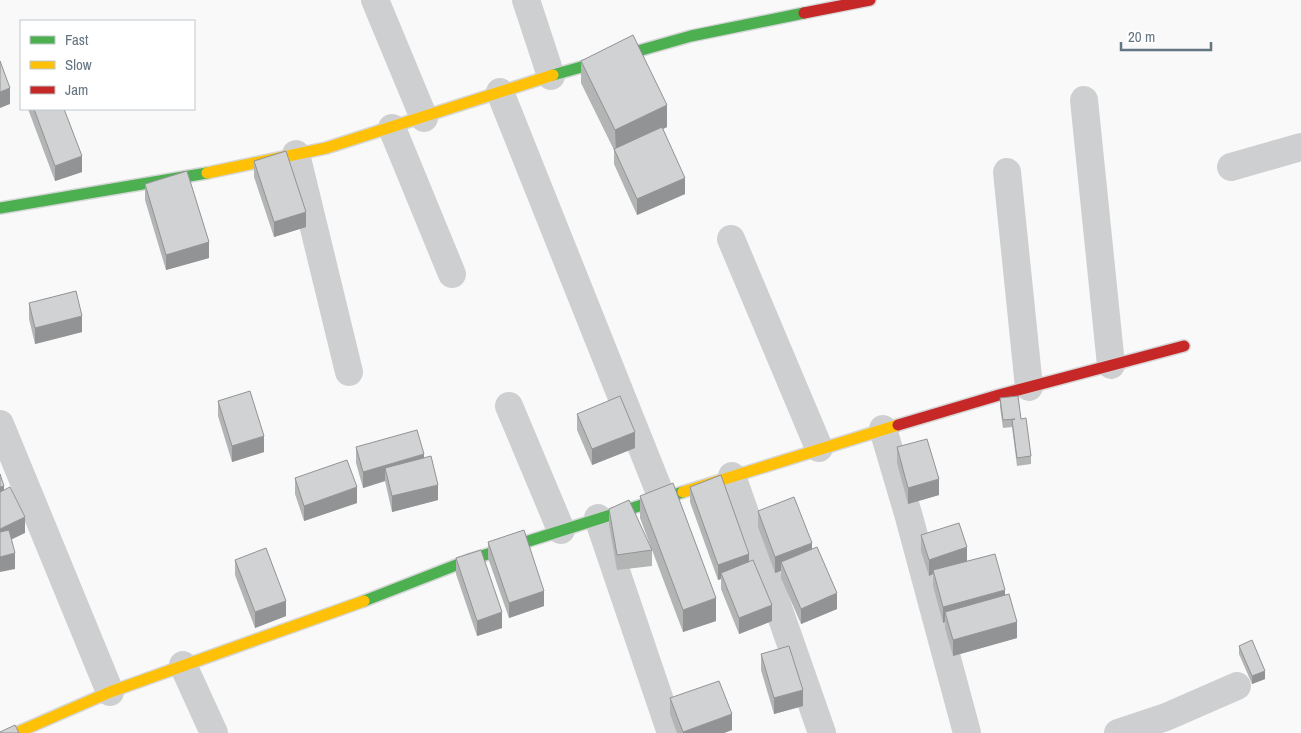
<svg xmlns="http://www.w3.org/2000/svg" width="1301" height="733" font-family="'Archivo Narrow',sans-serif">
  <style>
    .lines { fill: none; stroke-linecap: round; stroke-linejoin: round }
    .fast-casing { stroke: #d5d6d7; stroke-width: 14 }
    .slow-casing { stroke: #d5d6d7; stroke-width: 14 }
    .jam-casing { stroke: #d5d6d7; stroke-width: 14 }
    .street { stroke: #cecfd0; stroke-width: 28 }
    .fast { stroke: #4caf50; stroke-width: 11 }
    .slow { stroke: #ffc107; stroke-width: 11 }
    .jam { stroke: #c62828; stroke-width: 11 }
    .wall { fill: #b3b5b5 }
    .shaded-wall { fill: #929394 }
    .building { fill: #d0d2d3; stroke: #929394 }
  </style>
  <rect width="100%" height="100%" fill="#f9f9f9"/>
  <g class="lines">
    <defs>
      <g id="fast">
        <path d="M553,75L691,36L804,13"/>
        <path d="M0,208L207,173"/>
        <path d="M364,601L469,560L683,492"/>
      </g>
      <g id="slow">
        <path d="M207,173L326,148L553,75"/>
        <path d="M683,492L898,425"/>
        <path d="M16,733L110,692L364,601"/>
      </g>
      <g id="jam">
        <path d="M804,13L870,0"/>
        <path d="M898,425L999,395L1184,346"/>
      </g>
    </defs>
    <use href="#fast" class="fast-casing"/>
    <use href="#slow" class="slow-casing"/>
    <use href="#jam" class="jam-casing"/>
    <g class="street">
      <path d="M375,0L424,118"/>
      <path d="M526,0L551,76"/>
      <path d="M500,92L662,498"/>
      <path d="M1084,100L1111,365"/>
      <path d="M392,128L452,274"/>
      <path d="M296,154L349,372"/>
      <path d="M1231,167L1301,147"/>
      <path d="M1007,172L1029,387"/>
      <path d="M731,239L819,448"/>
      <path d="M509,406L561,530"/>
      <path d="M0,424L110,692"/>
      <path d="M883,429L909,517L967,733"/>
      <path d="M732,476L822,733"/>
      <path d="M598,518L671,733"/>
      <path d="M183,665L214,733"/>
      <path d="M1118,733L1166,717L1237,686"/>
    </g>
    <use href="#fast" class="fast"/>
    <use href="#slow" class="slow"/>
    <use href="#jam" class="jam"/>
  </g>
  <g class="wall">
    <path d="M581,61L667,127L663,129L685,194L637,215L614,164V150L581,83Z"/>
    <path d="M28,109H64L82,172L55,181Z"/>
    <path d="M254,161L306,227L274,237L254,177Z"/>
    <path d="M145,184L209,258L166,270L145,200Z"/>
    <path d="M29,303L82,332L35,344L29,319Z"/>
    <path d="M1000,398L1021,419L1031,456V464L1017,466L1012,427L1003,428L1000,407Z"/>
    <path d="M218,401L264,452L232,462L218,416Z"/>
    <path d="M577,414L635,448L592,465L577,430Z"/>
    <path d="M356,447L424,458L438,500L392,512L385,481L363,488L356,463Z"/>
    <path d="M897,447L939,495L908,504L897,463Z"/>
    <path d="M295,478L357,503L304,521L295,494Z"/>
    <path d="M690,487L749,562L772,621L739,634L721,589V579L718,580L690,502Z"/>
    <path d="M640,496L716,621L683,632L640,518Z"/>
    <path d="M609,509L652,550V566L617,570L609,525Z"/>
    <path d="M758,511L812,549L837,609L801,624L781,578V571L775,573L758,527Z"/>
    <path d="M921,535L967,561L1005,594L1017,638L953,656L945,628V622L943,623L933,586V574L929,576L921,551Z"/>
    <path d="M488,542L544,606L509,618L488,558Z"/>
    <path d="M456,558L502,628L477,636L456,574Z"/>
    <path d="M235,560L286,616L255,628L235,575Z"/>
    <path d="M1239,646L1265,679L1252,684L1239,654Z"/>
    <path d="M761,654L803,706L774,714L761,670Z"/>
    <path d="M670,698L732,730L724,733H677L670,714Z"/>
  </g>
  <g class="shaded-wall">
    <path d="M10,88V104L0,108V92Z"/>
    <path d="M667,105V127L616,152L615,130Z"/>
    <path d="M82,156V172L55,181V166Z"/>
    <path d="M685,178V194L637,215V199Z"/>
    <path d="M306,212V227L274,237V222Z"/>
    <path d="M209,242V258L166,270V255Z"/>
    <path d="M82,316V332L35,344V328Z"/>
    <path d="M635,432V448L592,465V449Z"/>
    <path d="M264,436V452L232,462V446Z"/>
    <path d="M424,454V470L385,468V481L363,488V472Z"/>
    <path d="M939,479V495L908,504V488Z"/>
    <path d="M438,485V500L392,512V496Z"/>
    <path d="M4,486V501L0,503V487Z"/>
    <path d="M357,487V503L304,521V506Z"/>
    <path d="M25,517V533L0,545V529Z"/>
    <path d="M812,543V558L781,562V571L775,573V557Z"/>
    <path d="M967,547V563L933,570V574L929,576V560Z"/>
    <path d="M15,553V569L0,572V557Z"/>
    <path d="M749,554V569L721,573V579L718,580V565Z"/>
    <path d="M1005,590V606L945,612V622L943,623V607Z"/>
    <path d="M544,591V606L509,618V603Z"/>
    <path d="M837,593V609L801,624V609Z"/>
    <path d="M716,598V621L683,632V610Z"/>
    <path d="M286,601V616L255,628V612Z"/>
    <path d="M772,605V621L739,634V618Z"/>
    <path d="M502,612V628L477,636V621Z"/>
    <path d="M1017,622V638L953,656V640Z"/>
    <path d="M1265,671V679L1252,684V676Z"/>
    <path d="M803,690V706L774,714V698Z"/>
    <path d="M732,714V730L724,733H683V732Z"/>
  </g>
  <g class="building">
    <path d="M633,35L667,105L615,130L581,61Z"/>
    <path d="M0,61L10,88L0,92Z"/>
    <path d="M34,109H64L82,156L55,166Z"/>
    <path d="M662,127L685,178L637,199L614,149Z"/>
    <path d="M286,151L306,212L274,222L254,161Z"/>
    <path d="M187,171L209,242L166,255L145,184Z"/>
    <path d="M76,291L82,316L35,328L29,303Z"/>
    <path d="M250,391L264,436L232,446L218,401Z"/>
    <path d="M620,396L635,432L592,449L577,414Z"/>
    <path d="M1018,396L1021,419L1026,418L1031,456L1017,458L1012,420L1015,419L1003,420L1000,398Z"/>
    <path d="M417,430L424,454L363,472L356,447Z"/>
    <path d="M927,439L939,479L908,488L897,447Z"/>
    <path d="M431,456L438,485L392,496L385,468Z"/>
    <path d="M347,460L357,487L304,506L295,478Z"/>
    <path d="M0,474L4,486L0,487Z"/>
    <path d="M721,475L749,554L718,565L690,487Z"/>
    <path d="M673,483L716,598L683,610L640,496Z"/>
    <path d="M10,487L25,517L0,529V492Z"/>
    <path d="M794,497L812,543L775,557L758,511Z"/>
    <path d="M629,500L652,550L617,555L609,509Z"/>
    <path d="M959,523L967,547L929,560L921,535Z"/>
    <path d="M9,530L15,553L0,557V532Z"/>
    <path d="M524,530L544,591L509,603L488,542Z"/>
    <path d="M817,547L837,593L801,609L781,562Z"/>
    <path d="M266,548L286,601L255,612L235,560Z"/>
    <path d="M481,550L502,612L477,621L456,558Z"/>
    <path d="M995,554L1005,590L943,607L933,570Z"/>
    <path d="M753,560L772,605L739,618L721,573Z"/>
    <path d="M1009,594L1017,622L953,640L945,612Z"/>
    <path d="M1252,640L1265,671L1252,676L1239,646Z"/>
    <path d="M789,646L803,690L774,698L761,654Z"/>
    <path d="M719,681L732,714L683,732L670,698Z"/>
    <path d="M15,725L19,733H0V732Z"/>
  </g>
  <rect x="20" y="20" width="175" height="90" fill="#ffffff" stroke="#c1c8cd"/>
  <rect x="30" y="36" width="25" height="8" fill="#4caf50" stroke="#c1c8cd"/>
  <text x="65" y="45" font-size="15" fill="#657683">Fast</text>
  <rect x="30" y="61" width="25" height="8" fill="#ffc107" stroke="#c1c8cd"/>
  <text x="65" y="70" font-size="15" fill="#657683">Slow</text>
  <rect x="30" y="86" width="25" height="8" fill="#c62828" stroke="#c1c8cd"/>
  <text x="65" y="95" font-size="15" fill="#657683">Jam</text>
  <path d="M1121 42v8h90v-8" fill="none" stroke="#657683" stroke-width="2.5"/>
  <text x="1128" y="42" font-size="15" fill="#657683" stroke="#ffffff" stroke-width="4" paint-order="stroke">20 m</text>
</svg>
